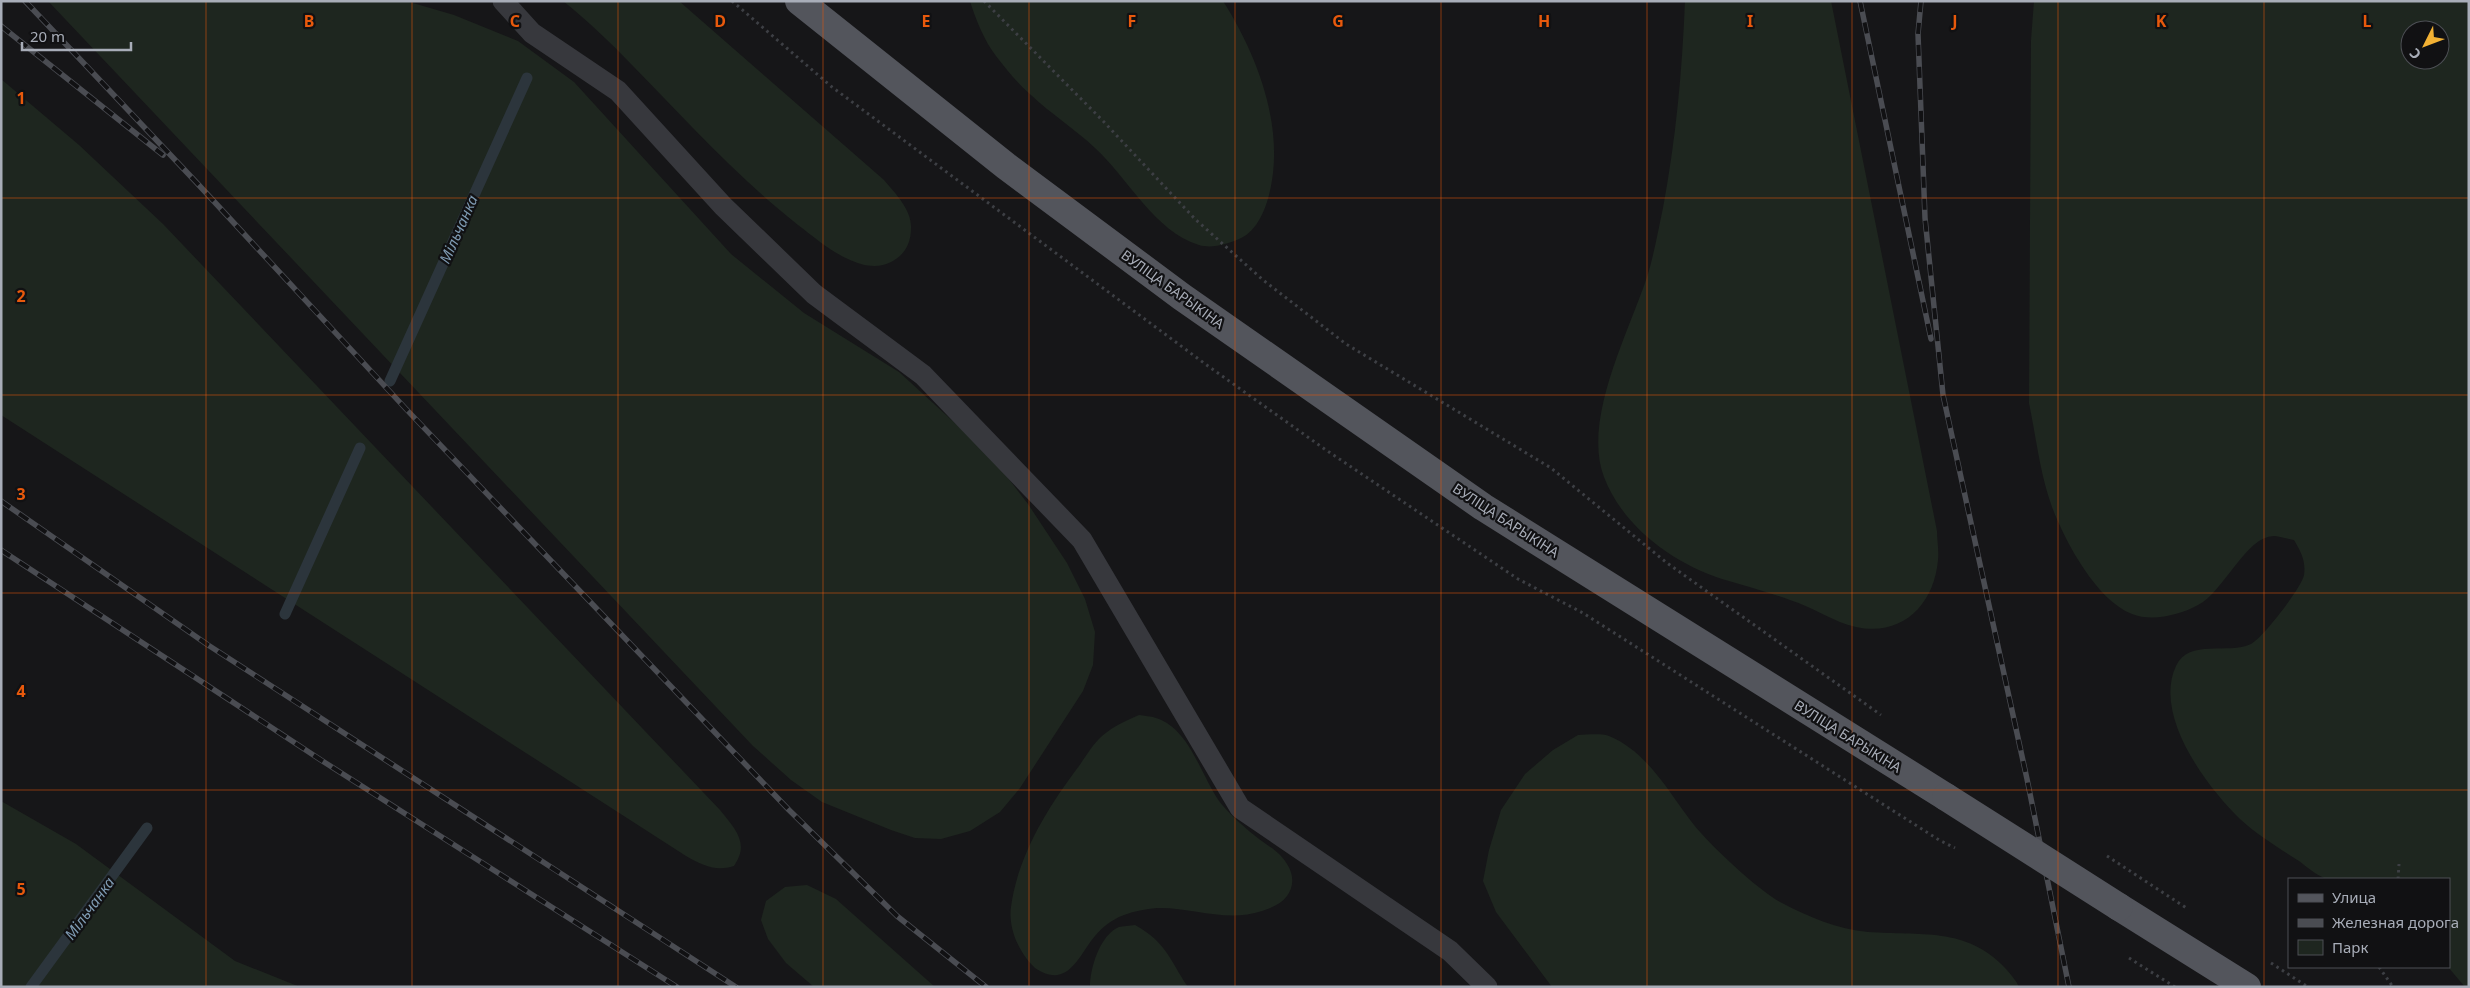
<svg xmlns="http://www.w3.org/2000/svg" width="2470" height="988" font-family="'Noto Sans',sans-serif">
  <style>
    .green { fill: #1e261f; fill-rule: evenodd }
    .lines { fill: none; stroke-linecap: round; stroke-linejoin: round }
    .stream { stroke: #2c353c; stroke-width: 11 }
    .path { stroke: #3d3f44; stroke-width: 3; stroke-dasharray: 2.5 4; stroke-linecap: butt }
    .lane { stroke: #37383d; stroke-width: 21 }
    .primary { stroke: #53555c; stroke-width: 28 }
    .rail-casing { stroke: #4a4c52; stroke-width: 5.5 }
    .rail { stroke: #111113; stroke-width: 4; stroke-dasharray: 11; stroke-linecap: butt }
    .primary-bridge { stroke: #53555c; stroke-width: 28 }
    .grid { fill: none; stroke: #e8590c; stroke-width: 1; stroke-opacity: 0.55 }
    .labels { text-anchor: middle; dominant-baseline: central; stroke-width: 4.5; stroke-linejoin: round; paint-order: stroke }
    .street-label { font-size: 14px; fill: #a8adb8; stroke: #111113 }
    .water-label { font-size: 15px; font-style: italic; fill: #7f9bb3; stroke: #111113 }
    .grid-label { font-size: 16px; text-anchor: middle; font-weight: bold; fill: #e8590c; stroke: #111113; stroke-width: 4.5; stroke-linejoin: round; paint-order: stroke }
  </style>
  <rect width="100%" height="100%" fill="#161618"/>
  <g class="green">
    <path d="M48,1H406L454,15L518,41L574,82L731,254L804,313L899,372L991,456L1028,504L1067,563L1085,599L1095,632L1093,665L1083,691L1020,788L1000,812L970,831L941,839L915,838L891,830L822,802L791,780L753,746Z"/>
    <path d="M563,1H679L884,180C895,193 912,210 911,228C911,243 905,255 891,262C878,269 862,266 848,259C830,251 814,237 798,225C737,177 686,120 632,65C610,42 588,21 563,1Z"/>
    <path d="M970,1H1223C1259,58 1288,134 1267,202C1262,217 1254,233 1239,239C1227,244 1212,249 1199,245C1155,232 1127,177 1095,148C1075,129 1051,114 1031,95C1018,84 1006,69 996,56C985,42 975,18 970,1Z"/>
    <path d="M1685,1H1831L1937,531C1937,540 1939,550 1938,560C1934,605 1902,637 1856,627C1833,622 1813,607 1790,600C1768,592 1745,586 1722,579C1673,563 1623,527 1604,477C1582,420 1629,332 1647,277C1654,255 1658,231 1663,208C1676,138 1682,73 1685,1Z"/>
    <path d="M2034,1H2469V987H2465L2448,967L2449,879C2417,879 2385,879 2354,879C2345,879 2331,882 2324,878C2315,874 2307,867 2299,861C2279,848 2257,835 2240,819C2206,786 2153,715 2176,666C2189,638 2228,655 2251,644C2262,639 2302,587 2304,575C2306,561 2301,552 2294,540C2288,539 2281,537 2275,536C2247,534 2224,592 2198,605C2180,615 2152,622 2132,614C2096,600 2065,541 2052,507C2040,474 2036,437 2029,403L2031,40ZM2410,30H2440V60H2410Z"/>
    <path d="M1,79L79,145L163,224L720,810C735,829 750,843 734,866C715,872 702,865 686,856L1,415Z"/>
    <path d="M1139,715C1144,716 1151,716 1156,718C1189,728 1201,775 1219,801C1230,815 1245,828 1259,839C1270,847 1281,853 1287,864C1294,875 1294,886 1287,896C1281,904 1271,908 1262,911C1226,923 1193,907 1157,908C1145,909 1135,911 1124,915C1110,920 1099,930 1091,941C1076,962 1065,988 1035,968C1019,953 1008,928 1011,907C1018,855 1048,807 1079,766C1086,756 1093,744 1102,736C1114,726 1125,721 1139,715Z"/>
    <path d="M1578,735C1587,735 1600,733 1609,736C1648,752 1669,793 1694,825C1710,845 1760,892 1782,903C1809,917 1837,929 1868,932C1919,936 1967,926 2006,969C2011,975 2016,980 2019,987H1552L1496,912L1483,881L1489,850L1501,810L1525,774L1553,750Z"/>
    <path d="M1,801L76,844L235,961L300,987H1Z"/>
    <path d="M807,885L836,899L935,987H814L786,963L768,939L761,920L766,901L785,887Z"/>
    <path d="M1135,925C1167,943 1169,959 1188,987H1090C1090,968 1100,935 1119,927C1123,926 1130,926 1135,925Z"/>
  </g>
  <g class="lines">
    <g class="stream">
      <path d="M390,381L527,78"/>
      <path d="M285,614L360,448"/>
      <path d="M31,987L147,828"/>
    </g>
    <g class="path">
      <path d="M732,1L832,87L1208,366L1326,450L1518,579L1583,613L1939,840L1955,848"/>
      <path d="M984,1L1103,121L1195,219L1263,280L1346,344L1551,468L1667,563L1881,715"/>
      <path d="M2107,856L2188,909"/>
      <path d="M2398,879L2399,864"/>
      <path d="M2129,958L2175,987"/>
      <path d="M2271,963L2308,987"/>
      <path d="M2379,967L2393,987"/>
    </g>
    <path class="lane" d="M503,1L532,33L618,91L723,206L814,294L923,375L1082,540L1240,808L1450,951L1487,987"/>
    <g class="primary">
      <path d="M799,1L1006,166L1182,297L1483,507L1946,797"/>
      <path d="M2119,907L2247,987"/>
    </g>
    <defs>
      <g id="rail">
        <path d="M25,1L196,182L406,409L789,810L897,916L986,987"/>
        <path d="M1860,1L1931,339"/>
        <path d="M1921,1L1918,34L1925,218L1943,395L2027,779L2069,987"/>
        <path d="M1,26L163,155"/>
        <path d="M1,501L208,645L736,987"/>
        <path d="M1,550L324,762L677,987"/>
      </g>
    </defs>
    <use href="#rail" class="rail-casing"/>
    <use href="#rail" class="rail"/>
    <path class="primary-bridge" d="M1946,797L2119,907"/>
  </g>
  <path class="grid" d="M206,1V987M412,1V987M618,1V987M823,1V987M1029,1V987M1235,1V987M1441,1V987M1647,1V987M1852,1V987M2058,1V987M2264,1V987M1,198H2469M1,395H2469M1,593H2469M1,790H2469"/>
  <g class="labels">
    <g class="street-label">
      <text transform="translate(1173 289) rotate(36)">ВУЛІЦА БАРЫКІНА</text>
      <text transform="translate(1506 520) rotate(33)">ВУЛІЦА БАРЫКІНА</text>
      <text transform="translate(1848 736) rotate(32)">ВУЛІЦА БАРЫКІНА</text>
    </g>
    <g class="water-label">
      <text transform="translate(458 229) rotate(-66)">Мільчанка</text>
      <text transform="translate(89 908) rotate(-54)">Мільчанка</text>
    </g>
  </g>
  <g class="grid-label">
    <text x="309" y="27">B</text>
    <text x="515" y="27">C</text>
    <text x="720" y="27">D</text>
    <text x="926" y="27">E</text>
    <text x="1132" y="27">F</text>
    <text x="1338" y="27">G</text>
    <text x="1544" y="27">H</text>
    <text x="1750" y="27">I</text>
    <text x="1955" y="27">J</text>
    <text x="2161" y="27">K</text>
    <text x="2367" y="27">L</text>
    <text x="21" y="104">1</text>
    <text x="21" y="302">2</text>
    <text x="21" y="500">3</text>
    <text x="21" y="697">4</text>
    <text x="21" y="895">5</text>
  </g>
  <rect width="2470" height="988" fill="none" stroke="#a8adb8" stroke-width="5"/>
  <rect x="2288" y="878" width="162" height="90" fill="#111113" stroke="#4d4f55"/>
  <rect x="2298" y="894" width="25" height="8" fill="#53555c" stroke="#4d4f55"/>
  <text x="2332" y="903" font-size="15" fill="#a8adb8">Улица</text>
  <rect x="2298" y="919" width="25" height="8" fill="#4a4c52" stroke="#4d4f55"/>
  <text x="2332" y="928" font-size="15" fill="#a8adb8">Железная дорога</text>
  <rect x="2298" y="940" width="25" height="15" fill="#1e261f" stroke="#4d4f55"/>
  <text x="2332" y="953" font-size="15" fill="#a8adb8">Парк</text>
  <g transform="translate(2425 45) rotate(228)"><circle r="24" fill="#111113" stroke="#4d4f55"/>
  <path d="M0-4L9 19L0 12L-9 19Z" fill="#f2b134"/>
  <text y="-8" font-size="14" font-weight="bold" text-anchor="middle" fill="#a8adb8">С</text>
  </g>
  <path d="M22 42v8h109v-8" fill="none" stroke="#a8adb8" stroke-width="2.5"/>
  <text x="30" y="42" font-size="15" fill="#a8adb8" stroke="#111113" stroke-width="4" paint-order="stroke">20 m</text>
</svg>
